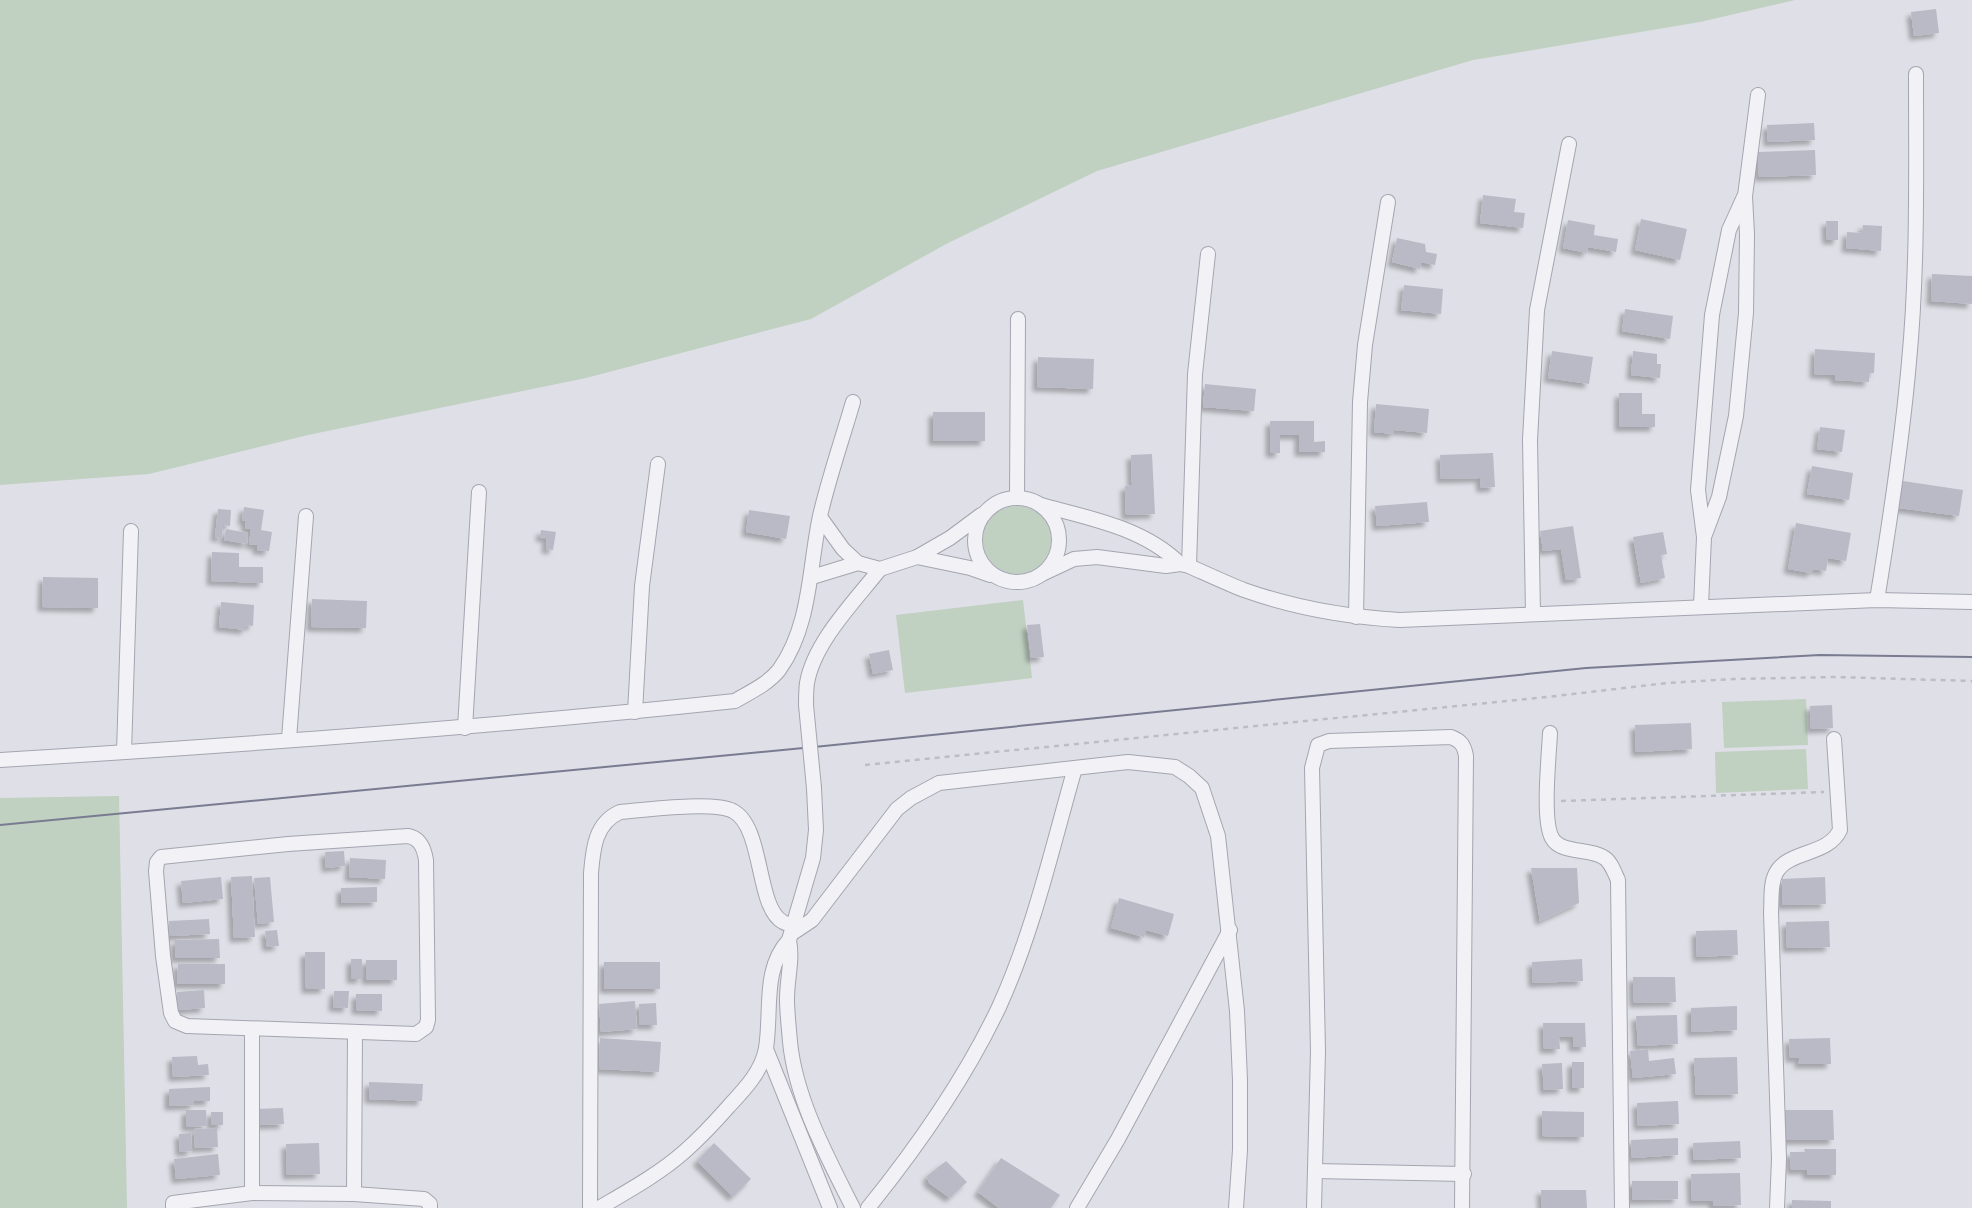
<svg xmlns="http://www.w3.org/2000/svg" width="1972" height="1208" font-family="'Sofia Sans Condensed',sans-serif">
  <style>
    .green { fill: #c0d0c1 }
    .building { fill: #b9bac6; filter: url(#shadow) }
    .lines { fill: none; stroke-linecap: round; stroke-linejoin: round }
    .minor-casing { stroke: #a5a5b1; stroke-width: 16 }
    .path { stroke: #bdbdc6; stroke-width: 2.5; stroke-dasharray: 5 5; stroke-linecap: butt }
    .minor { stroke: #f1f1f6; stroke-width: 14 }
    .tram { stroke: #797b90; stroke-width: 2 }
    .minor-bridge-casing { stroke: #a5a5b1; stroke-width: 16; stroke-linecap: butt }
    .minor-bridge { stroke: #f1f1f6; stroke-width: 14 }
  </style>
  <defs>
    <filter id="shadow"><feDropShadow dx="-4.5" dy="4.5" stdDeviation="2" flood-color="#0004"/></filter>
  </defs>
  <rect width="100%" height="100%" fill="#dfdfe7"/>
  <g class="green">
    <path d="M0,0H1795L1700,22L1473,60L1097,171L948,243L811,319L586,378L308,435L149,474L0,485Z"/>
    <circle cx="1017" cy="540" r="34"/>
    <path d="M1023,600L1032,678L905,693L896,615Z"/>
    <path d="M1806,699L1808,745L1724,748L1722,702Z"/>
    <path d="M1806,749L1808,789L1716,793L1715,752Z"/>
    <path d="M119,796L127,1208H0V798Z"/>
  </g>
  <g class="building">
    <path d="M1936,9L1939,33L1914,36L1911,12Z"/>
    <path d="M1814,123L1815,140L1768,142L1767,125Z"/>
    <path d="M1815,150L1816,175L1759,177L1758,152Z"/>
    <path d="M1483,195L1516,199L1514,212L1525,213L1523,228L1480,223Z"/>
    <path d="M1641,219L1687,229L1680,260L1635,250Z"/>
    <path d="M1568,220L1595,225L1594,235L1618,239L1616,252L1588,247L1587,253L1563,248Z"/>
    <path d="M1826,221H1838V240H1827Z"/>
    <path d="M1863,225L1882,226L1881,251L1846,248L1847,232L1862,233Z"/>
    <path d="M1397,238L1425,244L1426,252L1437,254L1435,265L1421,262L1420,269L1392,262Z"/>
    <path d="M1932,274L1972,276V304L1931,301Z"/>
    <path d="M1404,285L1443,289L1441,314L1401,310Z"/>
    <path d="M1625,309L1673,316L1670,339L1622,331Z"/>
    <path d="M1815,349L1875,353L1874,373H1869V382L1835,380V375L1814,374Z"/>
    <path d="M1552,351L1593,357L1589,384L1548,378Z"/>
    <path d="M1633,351L1657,354V364H1661L1660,378L1631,375Z"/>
    <path d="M1038,357L1094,359L1093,389L1037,387Z"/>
    <path d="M1205,384L1256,389L1254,411L1203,407Z"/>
    <path d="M1619,393H1642V414H1655V427H1619Z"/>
    <path d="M1376,404L1429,409L1427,433L1394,430V434L1374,432Z"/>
    <rect x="933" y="412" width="52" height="29"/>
    <path d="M1270,421H1314V442L1325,441V452H1299V435H1280V453H1270Z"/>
    <path d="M1820,427L1845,430L1842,452L1817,449Z"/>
    <path d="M1493,453L1495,487L1481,488L1480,478L1441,479L1440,455Z"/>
    <path d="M1152,454L1155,514L1126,515L1125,486L1132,485L1131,455Z"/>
    <path d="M1812,466L1853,473L1849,500L1807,494Z"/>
    <path d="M1903,481L1963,490L1959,516L1899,508Z"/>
    <path d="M1427,502L1429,522L1377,526L1375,506Z"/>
    <path d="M244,507L264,510L261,530L272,532L269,551L257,550V545L249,544L251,529L245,528L246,521L242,520Z"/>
    <path d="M218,509L231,510L230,526L223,525L222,538L215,537Z"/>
    <path d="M749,510L790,516L786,539L746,532Z"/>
    <path d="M1796,523L1851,533L1846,561L1828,558L1826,571L1813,569L1811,573L1788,569Z"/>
    <path d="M1573,526L1581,578L1566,580L1561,549L1543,551L1540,531Z"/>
    <path d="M226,529L248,533L247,544L224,540Z"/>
    <path d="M541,530L556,532L553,550L546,549L547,538L540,537Z"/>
    <path d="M1663,532L1667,554L1661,555L1665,578L1641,583L1633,537Z"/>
    <path d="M212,552L239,553V567H263V583L211,581Z"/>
    <path d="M43,577L98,578V608L42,607Z"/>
    <path d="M312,599L367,601L366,628L311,627Z"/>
    <path d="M221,602L254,605L253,626L246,625V630L219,627Z"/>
    <path d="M1040,624L1044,657L1031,658L1027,625Z"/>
    <path d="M889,650L893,670L873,674L869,654Z"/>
    <path d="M1832,705L1833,728L1811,729L1810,706Z"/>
    <path d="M1691,723L1692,749L1636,752L1635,725Z"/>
    <path d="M344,851L345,866L326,868L325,852Z"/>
    <path d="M350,858L386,860L385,879L349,877Z"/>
    <path d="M1531,868H1577L1579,903L1540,921Z"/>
    <path d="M252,876L255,937L234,938L231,877Z"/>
    <path d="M221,877L223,899L183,903L181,881Z"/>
    <path d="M270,877L274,922L258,924L254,878Z"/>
    <path d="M1825,877L1826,904L1782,905V879Z"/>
    <path d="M377,887V902L341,903V888Z"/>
    <path d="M1119,898L1174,914L1168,936L1146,930L1144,937L1111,928Z"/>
    <path d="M209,919L210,934L170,936L169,921Z"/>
    <path d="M1829,921L1830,947L1787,948L1786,922Z"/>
    <path d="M277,930L279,946L267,947L265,931Z"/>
    <path d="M1737,930L1738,955L1697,957L1696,931Z"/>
    <path d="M219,939L220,958H175V940Z"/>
    <path d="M305,952H325V989H306Z"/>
    <rect x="351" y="959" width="11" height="20"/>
    <path d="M1582,959L1583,981L1533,983L1532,962Z"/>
    <rect x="366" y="960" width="31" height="20"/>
    <rect x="604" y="962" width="56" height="27"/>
    <path d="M178,964H225V984H177Z"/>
    <path d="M1633,977H1675L1676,1002L1634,1003Z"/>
    <path d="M204,990L205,1008L178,1010L177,992Z"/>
    <path d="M334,991H349L348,1008L333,1007Z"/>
    <path d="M356,994H382V1011L356,1010Z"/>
    <path d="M635,1001L637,1029L601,1032L599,1004Z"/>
    <path d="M656,1003L657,1025H640L639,1004Z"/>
    <path d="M1737,1006V1030L1691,1032V1008Z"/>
    <path d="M1677,1015L1678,1044L1638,1046L1636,1016Z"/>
    <path d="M1543,1023H1585L1586,1047H1573V1037H1559L1560,1049H1544Z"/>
    <path d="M600,1038L661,1042L659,1072L599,1069Z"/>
    <path d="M1830,1038L1831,1064H1798L1800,1058H1790L1789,1039Z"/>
    <path d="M1648,1049L1649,1061L1674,1058L1676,1074L1633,1078L1630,1051Z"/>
    <path d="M197,1056L198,1065L208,1064L209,1075L173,1077L172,1057Z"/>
    <path d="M1737,1057L1738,1094L1696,1095L1694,1058Z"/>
    <rect x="1572" y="1062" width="12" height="26"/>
    <path d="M1562,1063L1563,1089L1544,1090L1542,1064Z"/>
    <path d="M369,1082L423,1084L422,1101L369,1099Z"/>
    <path d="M210,1087V1101H194V1105L169,1106V1089Z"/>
    <path d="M1678,1101L1679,1124L1638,1126L1637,1103Z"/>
    <path d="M283,1108L284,1124L256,1125L255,1109Z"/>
    <path d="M186,1110H206L207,1126L186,1127Z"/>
    <path d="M1784,1110H1833L1834,1140H1785Z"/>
    <path d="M1542,1111L1584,1112V1137L1542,1136Z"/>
    <rect x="211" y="1112" width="12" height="13"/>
    <path d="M217,1128L218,1147L195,1148L194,1129Z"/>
    <path d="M191,1133L192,1151L180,1152L179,1134Z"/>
    <path d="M1678,1138V1155L1632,1158L1631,1140Z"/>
    <path d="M1740,1141L1741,1158L1694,1160L1693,1143Z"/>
    <path d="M319,1143L320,1174L287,1175L286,1144Z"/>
    <path d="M714,1143L751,1179L733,1197L697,1161Z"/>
    <path d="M1804,1149H1836V1175H1807V1170H1791L1790,1152H1805Z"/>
    <path d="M218,1154L220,1175L176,1179L174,1159Z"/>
    <path d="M1001,1158L1060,1195L1051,1208H999L978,1192Z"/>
    <path d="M946,1161L967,1182L950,1198L929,1183L927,1176Z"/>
    <path d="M1740,1173L1741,1205L1713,1206V1201H1692L1691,1174Z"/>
    <path d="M1632,1181H1678V1199L1632,1200Z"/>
    <path d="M1541,1190H1586L1587,1208H1542Z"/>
    <path d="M1792,1200L1831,1201V1208H1792Z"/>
  </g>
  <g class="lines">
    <defs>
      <g id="minor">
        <path d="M1017,498L1018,319"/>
        <circle cx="1017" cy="540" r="42"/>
        <path d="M1041,505C1089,518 1144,528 1180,564"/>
        <path d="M820,517L843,549L858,563L880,569L917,557L950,538L981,515"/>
        <path d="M1704,537L1719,497L1736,416L1746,313L1747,234L1745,196L1758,95"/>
        <path d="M917,557L970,568L990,575"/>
        <path d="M1189,566L1195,374L1208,254"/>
        <path d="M1042,574L1074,559L1097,557L1166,566L1180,564L1189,566C1207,574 1226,583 1244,590C1295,608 1347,617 1400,620L1877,600L1972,602"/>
        <path d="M812,577L858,563"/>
        <path d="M1877,600C1890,521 1902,442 1909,362C1918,267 1916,170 1916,74"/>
        <path d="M1701,606L1704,537L1698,490L1712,315L1729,230L1744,197"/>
        <path d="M1533,614L1530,440L1537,310L1569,144"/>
        <path d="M1356,617L1360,402L1365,345L1388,202"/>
        <path d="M806,705C806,698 806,690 807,683C814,642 855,601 880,569"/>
        <path d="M635,712L642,586L658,464"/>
        <path d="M465,728L479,492"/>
        <path d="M1550,733C1549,756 1542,820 1552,838C1561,854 1589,848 1603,857C1611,861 1614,872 1618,880L1622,1208"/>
        <path d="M289,739L306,516"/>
        <path d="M124,752L131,531"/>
        <path d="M0,760C245,745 491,727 735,701C750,692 768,684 779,670C811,626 809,567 820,516C829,477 842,440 853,402"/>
        <path d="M408,836C420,838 424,848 426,860L428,1020L426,1027L416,1034L187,1026L175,1021L171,1013L163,956L156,871L157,862L161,857L288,844Z"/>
        <path d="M791,934L812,920L897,809L911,798L939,783L1128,762L1175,767L1189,776L1202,788L1218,836L1237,1011L1240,1080V1150L1236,1208"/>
        <path d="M789,940C793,960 787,978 787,999C787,1013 789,1028 790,1042C796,1100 827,1156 853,1208"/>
        <path d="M252,1029V1193"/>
        <path d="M766,1049L830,1208"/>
        <path d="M1315,1171L1464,1174"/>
        <path d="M354,1194L424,1199L430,1204V1208"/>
        <path d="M173,1208V1203L252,1193L354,1194L355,1033"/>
        <path d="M590,1208L591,873C593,849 595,823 620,812C645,810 712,801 733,811C764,827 756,908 783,922C786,924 790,924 793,925"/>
        <path d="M599,1208C628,1191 659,1174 684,1152C700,1138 715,1122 729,1106C745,1089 762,1071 766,1048C772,1011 762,969 789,940L813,858L816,830L814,788"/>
        <path d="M868,1208C918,1146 965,1079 999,1007C1034,930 1052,848 1075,768"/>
        <path d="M1077,1208L1118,1139L1230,930"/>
        <path d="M1314,1208L1318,1051L1312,768L1318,745L1329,741L1451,737C1461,741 1464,745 1466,756L1462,1208"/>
        <path d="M1777,1208L1779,1159L1771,912C1772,899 1770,884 1776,873C1788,850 1828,856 1840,830L1834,739"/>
      </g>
    </defs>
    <use href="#minor" class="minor-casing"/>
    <g class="path">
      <path d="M865,765L1547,697L1667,683L1733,679L1836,677L1972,681"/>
      <path d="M1561,801L1824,792"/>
    </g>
    <use href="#minor" class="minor"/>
    <path class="tram" d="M0,825L824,746L1586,668L1820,655L1972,657"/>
    <defs>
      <path id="minor-bridge" d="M806,705L814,788"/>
    </defs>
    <use href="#minor-bridge" class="minor-bridge-casing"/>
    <use href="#minor-bridge" class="minor-bridge"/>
  </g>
</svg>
